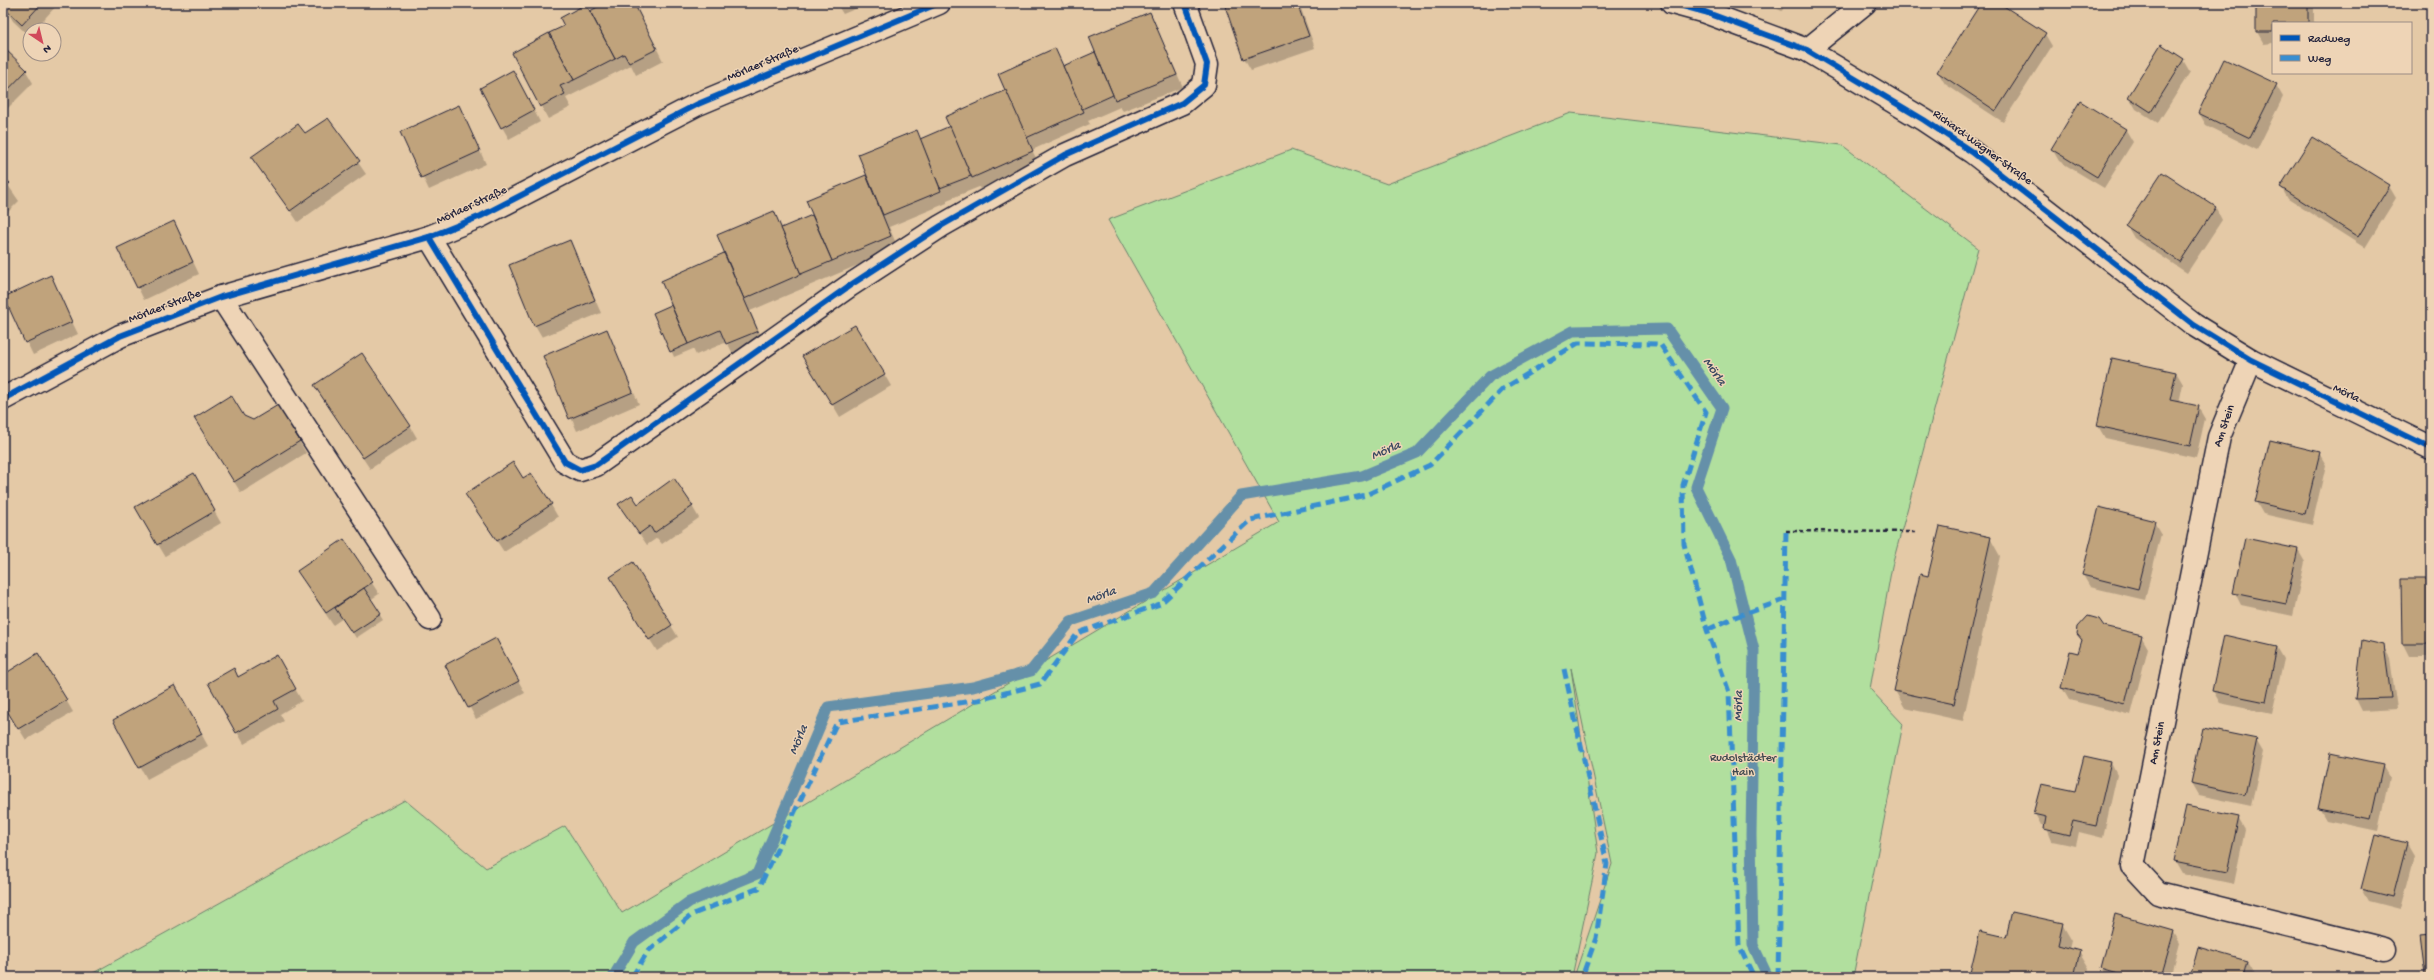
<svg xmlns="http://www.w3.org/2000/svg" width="2434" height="980" font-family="'Gochi Hand',sans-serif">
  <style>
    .green { fill: #b1df9e; stroke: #6a806c }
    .shadow { fill: #0003 }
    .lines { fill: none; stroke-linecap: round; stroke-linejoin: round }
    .stream { stroke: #6590a9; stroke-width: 11 }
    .building { fill: #c0a37c; stroke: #22223b }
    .minor-casing { stroke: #22223b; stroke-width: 25 }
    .path { stroke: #22223b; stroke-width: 2.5; stroke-dasharray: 4 3; stroke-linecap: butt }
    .minor { stroke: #eed4b6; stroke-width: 22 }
    .quiet { stroke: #398ed0; stroke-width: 5; stroke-dasharray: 10 5; stroke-linecap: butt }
    .cycleway-casing { stroke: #eed4b6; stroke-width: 8 }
    .cycleway { stroke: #0057b8; stroke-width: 6 }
    .labels { text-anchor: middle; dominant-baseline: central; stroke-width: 3; stroke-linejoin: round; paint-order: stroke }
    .street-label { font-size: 12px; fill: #22223b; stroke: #eed4b6 }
    .park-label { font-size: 12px; fill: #3f484f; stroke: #eed4b6 }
    .water-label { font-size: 13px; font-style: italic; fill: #384760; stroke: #eed4b6 }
  </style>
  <rect width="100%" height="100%" fill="#e4c9a6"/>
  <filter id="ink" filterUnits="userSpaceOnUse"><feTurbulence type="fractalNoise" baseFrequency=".025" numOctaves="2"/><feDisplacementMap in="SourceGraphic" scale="8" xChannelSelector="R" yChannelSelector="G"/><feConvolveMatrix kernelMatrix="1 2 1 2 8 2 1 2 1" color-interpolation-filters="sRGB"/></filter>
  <g filter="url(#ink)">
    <path class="green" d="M1571,113L1842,145L1978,248L1892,566L1870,689L1903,724L1853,977H1574L1612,864L1571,668L1598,853L1572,977H86L405,800L486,868L565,826L622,913L1279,522L1108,220L1291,150L1387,184Z"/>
    <g class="shadow">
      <path d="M11,3H59L34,30H30L29,36L13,21L6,9Z"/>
      <path d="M607,3H634L663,61L636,75L631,65L566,98L571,107L548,119L513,54Z"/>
      <path d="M836,3H869L843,14Z"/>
      <path d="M1225,3H1299L1315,48L1251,70L1244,58Z"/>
      <path d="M1762,3H1785L1782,11Z"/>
      <path d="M1982,3H1997L2045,34L2052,46L2003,122L1945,84L1938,72Z"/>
      <path d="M2257,3H2314V23H2273V43L2264,44L2257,32Z"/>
      <path d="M1150,13L1183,87L1123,111L1120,107L1088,121L1090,124L1032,150L1039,164L980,189L979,187L947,200V203L889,227L898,248L750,311L764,343L734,356L727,342L696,355L693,349L674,357L655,313L671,306L674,311L663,281L726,254L774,212L782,229L814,216L808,200L868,176L916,131L921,139L951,127L1007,91L1054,50L1064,67L1096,53Z"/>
      <path d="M2162,46L2183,60L2190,72L2158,123L2136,109L2129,97Z"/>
      <path d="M3,48L26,71L33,83L3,113Z"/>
      <path d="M520,83L540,122L509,139L502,127Z"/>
      <path d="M2276,85L2283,97L2257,150L2206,125L2199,113Z"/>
      <path d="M2080,102L2126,130L2133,142L2104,188L2059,161L2052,149Z"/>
      <path d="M459,106L486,164L429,190L402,133Z"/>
      <path d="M328,119L366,174L298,222L253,157L305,135Z"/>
      <path d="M2162,173L2216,208L2222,220L2187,273L2134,238L2127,226Z"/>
      <path d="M3,178L19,201L3,217Z"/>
      <path d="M2389,186L2396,198L2365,248L2288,199L2281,187Z"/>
      <path d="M180,234L199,274L144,300L119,248Z"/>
      <path d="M569,241L601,313L542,337L535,325Z"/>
      <path d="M50,276L78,334L33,355L5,297Z"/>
      <path d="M606,330L639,404L577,431L544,356Z"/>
      <path d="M811,368L884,374L891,386L840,417Z"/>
      <path d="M2176,372L2183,384L2179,403L2198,407L2205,419L2196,458L2105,438L2098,426Z"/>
      <path d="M315,386L410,426L417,438L370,469Z"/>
      <path d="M202,430L299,441L306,453L241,493Z"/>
      <path d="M2270,442L2319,453L2326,465L2312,525L2263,514L2256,502Z"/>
      <path d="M193,474L221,523L165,556L136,507Z"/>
      <path d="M523,479L551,505L558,517L504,552L466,494Z"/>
      <path d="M619,504L692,506L699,518L662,544L657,538L647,545Z"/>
      <path d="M2154,522L2161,534L2145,600L2090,587L2083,575Z"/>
      <path d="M1990,538L2000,556L1963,721L1905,708L1895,691Z"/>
      <path d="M2298,550L2305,562L2293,616L2241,605L2235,593Z"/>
      <path d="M633,563L678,637L657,651L618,589Z"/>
      <path d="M2402,580H2431V656H2409L2403,644Z"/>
      <path d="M305,583H372L379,594L370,600L383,620L356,638L343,618L333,625Z"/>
      <path d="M2103,627L2141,636L2148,648L2131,715L2069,700L2062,688L2082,642L2078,634Z"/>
      <path d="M2383,646L2390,658L2397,709L2362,711L2356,699Z"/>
      <path d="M2277,647L2284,659L2272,714L2220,703L2213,691Z"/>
      <path d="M502,651L525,693L476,719L447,665Z"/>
      <path d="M277,657L302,701L280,714L284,721L244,744L209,683L238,678Z"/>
      <path d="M3,676L66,700L73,712L26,740L3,703Z"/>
      <path d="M175,686L208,746L147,779L114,720Z"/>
      <path d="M2256,740L2263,752L2251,806L2199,795L2192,783Z"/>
      <path d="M2111,763L2117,775L2103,838L2079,832L2076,846L2052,841L2046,826L2041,825L2035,814L2076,793Z"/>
      <path d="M2382,765L2389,777L2378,831L2326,820L2319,808Z"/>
      <path d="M2187,807L2238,818L2245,830L2234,884L2182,873L2175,861Z"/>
      <path d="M2407,844L2414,856L2400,909L2369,901L2362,889Z"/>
      <path d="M2062,924L2072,941L2070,949L2079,952L2089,969L2087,977H1970L2007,938Z"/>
      <path d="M2173,931L2180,943L2171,977H2107L2102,968Z"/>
      <path d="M2431,935V977H2427L2426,974Z"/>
      <path d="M2247,962L2254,974L2253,977H2191Z"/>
    </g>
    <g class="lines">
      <path class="stream" d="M613,977L634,942L689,902L757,874L828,707L973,687L1031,671L1071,621L1154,593L1241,496L1362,476L1417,453L1490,376L1573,331L1667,329L1722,408L1696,487L1731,559L1754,650L1751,835L1753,945L1768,977"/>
    </g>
    <g class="building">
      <path d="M11,3H42L22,25L5,9Z"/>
      <path d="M605,3H634L657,49L629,63L624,54L615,59L590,11Z"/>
      <path d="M1224,3H1297L1309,36L1243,59Z"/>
      <path d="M1981,3H1999L2046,33L1996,111L1937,72Z"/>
      <path d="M2256,3H2308V23H2273V32H2256Z"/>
      <path d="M586,4L615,59L574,80L549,33L564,26L560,18Z"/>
      <path d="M1150,12L1177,75L1115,100L1089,37Z"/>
      <path d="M549,33L574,80L560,86L565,94L540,107L512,53Z"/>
      <path d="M2161,44L2184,59L2151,112L2128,97Z"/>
      <path d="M3,47L27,70L3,95Z"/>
      <path d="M1055,48L1084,112L1026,138L998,74Z"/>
      <path d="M1095,52L1113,95L1082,109L1063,66Z"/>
      <path d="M2224,59L2277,84L2250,138L2198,113Z"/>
      <path d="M513,70L534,110L501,128L480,88Z"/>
      <path d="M1006,90L1033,151L972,178L945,117Z"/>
      <path d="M2080,101L2126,129L2097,177L2051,149Z"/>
      <path d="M459,105L480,151L421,178L400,132Z"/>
      <path d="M328,118L360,161L290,211L251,157L298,124L305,133Z"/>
      <path d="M950,126L971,176L940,188L920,139Z"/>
      <path d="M917,130L941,191L883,215L858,154Z"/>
      <path d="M2312,137L2390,185L2358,237L2280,187Z"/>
      <path d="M2162,172L2216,207L2180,262L2126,226Z"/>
      <path d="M866,175L891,236L832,261L806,200Z"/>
      <path d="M3,176L10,183L3,190Z"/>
      <path d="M774,211L801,274L744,299L717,235Z"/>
      <path d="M812,215L832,261L801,274L781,228Z"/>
      <path d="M174,221L193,262L137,288L117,248Z"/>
      <path d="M570,240L595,300L534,326L509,265Z"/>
      <path d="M724,253L758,331L726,344L720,330L688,344L661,281Z"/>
      <path d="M51,275L72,322L25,343L4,297Z"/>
      <path d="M671,305L688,344L670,352L653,313Z"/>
      <path d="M855,325L885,374L832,405L802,356Z"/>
      <path d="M607,329L633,392L569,419L543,356Z"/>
      <path d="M362,353L411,426L363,458L314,385Z"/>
      <path d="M2112,358L2176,372L2170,400L2199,406L2190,446L2097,426Z"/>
      <path d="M231,395L244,416L253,420L278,405L300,441L234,482L194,418Z"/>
      <path d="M2270,440L2320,452L2305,514L2255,502Z"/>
      <path d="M513,462L523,478L531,473L552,504L497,541L465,494Z"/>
      <path d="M194,473L215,511L157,545L135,507Z"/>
      <path d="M674,478L693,506L654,533L650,526L639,534L618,504L632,495L638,504Z"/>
      <path d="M2099,507L2155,521L2138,589L2082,575Z"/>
      <path d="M1940,526L1991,537L1954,704L1894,691L1920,574L1928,576Z"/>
      <path d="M2245,538L2298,549L2286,604L2233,593Z"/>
      <path d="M344,539L373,582L326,613L297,571Z"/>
      <path d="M633,562L672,625L649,640L610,577Z"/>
      <path d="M2401,579H2431V644H2402Z"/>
      <path d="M364,588L381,614L352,633L335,608Z"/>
      <path d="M2088,616L2099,619L2104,626L2142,635L2125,704L2061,688L2070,651L2078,653L2082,640L2077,634L2078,627Z"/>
      <path d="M2224,635L2277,647L2266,702L2212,691Z"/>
      <path d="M496,638L519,681L468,708L445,665Z"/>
      <path d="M2362,640L2384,645L2391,698L2355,699Z"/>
      <path d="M38,653L67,700L18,729L3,704V675Z"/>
      <path d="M277,655L296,689L274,701L278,709L236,733L208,683L234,668L238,677Z"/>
      <path d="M175,685L202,734L139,768L113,720Z"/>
      <path d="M2203,728L2257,739L2245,795L2191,783Z"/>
      <path d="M2330,753L2383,764L2371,819L2318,809Z"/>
      <path d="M2084,756L2111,762L2096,826L2073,821L2069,835L2044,829L2046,817L2033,814L2041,784L2075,791Z"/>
      <path d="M2186,806L2239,817L2227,872L2174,861Z"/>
      <path d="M2375,835L2407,843L2393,897L2361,889Z"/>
      <path d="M2012,912L2063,923L2058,945L2080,951L2074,977H1969L1980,931L2006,937Z"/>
      <path d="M2115,914L2174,931L2161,977H2132L2101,968Z"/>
      <path d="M2431,934V974L2425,975L2420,935Z"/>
      <path d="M2198,947L2247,961L2243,977H2190Z"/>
    </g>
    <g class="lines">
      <defs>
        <g id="minor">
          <path d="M1672,3L1705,12L1807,50L1924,120L1972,152L2194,325L2251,360L2431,448"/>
          <path d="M1807,50L1865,3"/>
          <path d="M429,237L565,462L580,470L596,465L849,286L941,226L1065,155L1182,103L1204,85L1207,64L1185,3"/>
          <path d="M221,297L430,619"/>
          <path d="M2251,360L2219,437L2133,866L2158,893L2384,949"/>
          <path d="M3,399L120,336L221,297L429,237L481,216L698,104L939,3"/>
        </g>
      </defs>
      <use href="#minor" class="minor-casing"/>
      <path class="path" d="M1786,531L1918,532"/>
      <use href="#minor" class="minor"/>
      <g class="quiet">
        <path d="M1707,630L1735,617L1784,600"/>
        <path d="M1564,669L1607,864L1596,938L1582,977"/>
        <path d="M632,977L648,951L693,914L759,888L837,722L978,700L1040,684L1078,633L1160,604L1250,520L1366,495L1430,465L1503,389L1578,343L1660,344L1706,412L1683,485L1684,544L1707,630L1729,692L1739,946L1754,977"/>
        <path d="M1778,977L1786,531"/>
      </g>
      <defs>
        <g id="cycleway">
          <path d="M1672,3L1705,12L1807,50L1924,120L1972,152L2194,325L2251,360L2431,448"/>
          <path d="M429,237L565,462L580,470L596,465L849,286L941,226L1065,155L1182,103L1204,85L1207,64L1185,3"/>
          <path d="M3,399L120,336L221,297L429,237L481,216L698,104L939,3"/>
        </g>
      </defs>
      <use href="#cycleway" class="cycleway-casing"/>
      <use href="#cycleway" class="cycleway"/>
    </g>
  </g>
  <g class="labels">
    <g class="street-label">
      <text transform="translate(763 64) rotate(-23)">Mörlaer Straße</text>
      <text transform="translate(1982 148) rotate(36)">Richard-Wagner-Straße</text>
      <text transform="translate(472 206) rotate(-25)">Mörlaer Straße</text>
      <text transform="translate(165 307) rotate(-21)">Mörlaer Straße</text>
      <text transform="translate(2346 394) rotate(26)">Mörla</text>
      <text transform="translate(2225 426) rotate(-71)">Am Stein</text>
      <text transform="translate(2158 743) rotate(-79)">Am Stein</text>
    </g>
    <g class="park-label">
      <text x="1743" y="759">Rudolstädter<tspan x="1743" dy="14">Hain</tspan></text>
    </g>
    <g class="water-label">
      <text transform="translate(1714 372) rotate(55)">Mörla</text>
      <text transform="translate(1386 451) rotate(-23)">Mörla</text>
      <text transform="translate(1101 596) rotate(-19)">Mörla</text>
      <text transform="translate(1739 706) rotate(-89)">Mörla</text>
      <text transform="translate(799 740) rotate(-67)">Mörla</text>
    </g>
  </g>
  <rect width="2434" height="980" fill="none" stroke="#eed4b6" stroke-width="16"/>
  <rect x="8" y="8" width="2418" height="964" fill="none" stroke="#22223b" stroke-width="1.5" filter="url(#ink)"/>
  <rect x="2272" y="22" width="140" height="52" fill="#eed4b6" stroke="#9c8d85"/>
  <rect x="2280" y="35" width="20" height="6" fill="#0057b8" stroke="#9c8d85"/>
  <text x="2308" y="42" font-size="12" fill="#22223b">Radweg</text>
  <rect x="2280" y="55" width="20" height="6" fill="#398ed0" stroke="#9c8d85"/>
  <text x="2308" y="62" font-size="12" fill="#22223b">Weg</text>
  <g transform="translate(42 42) rotate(145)"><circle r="19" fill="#eed4b6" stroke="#9c8d85"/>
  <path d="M0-3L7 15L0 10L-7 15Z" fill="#d1495b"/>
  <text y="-6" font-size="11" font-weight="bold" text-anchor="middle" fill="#22223b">N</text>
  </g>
</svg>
